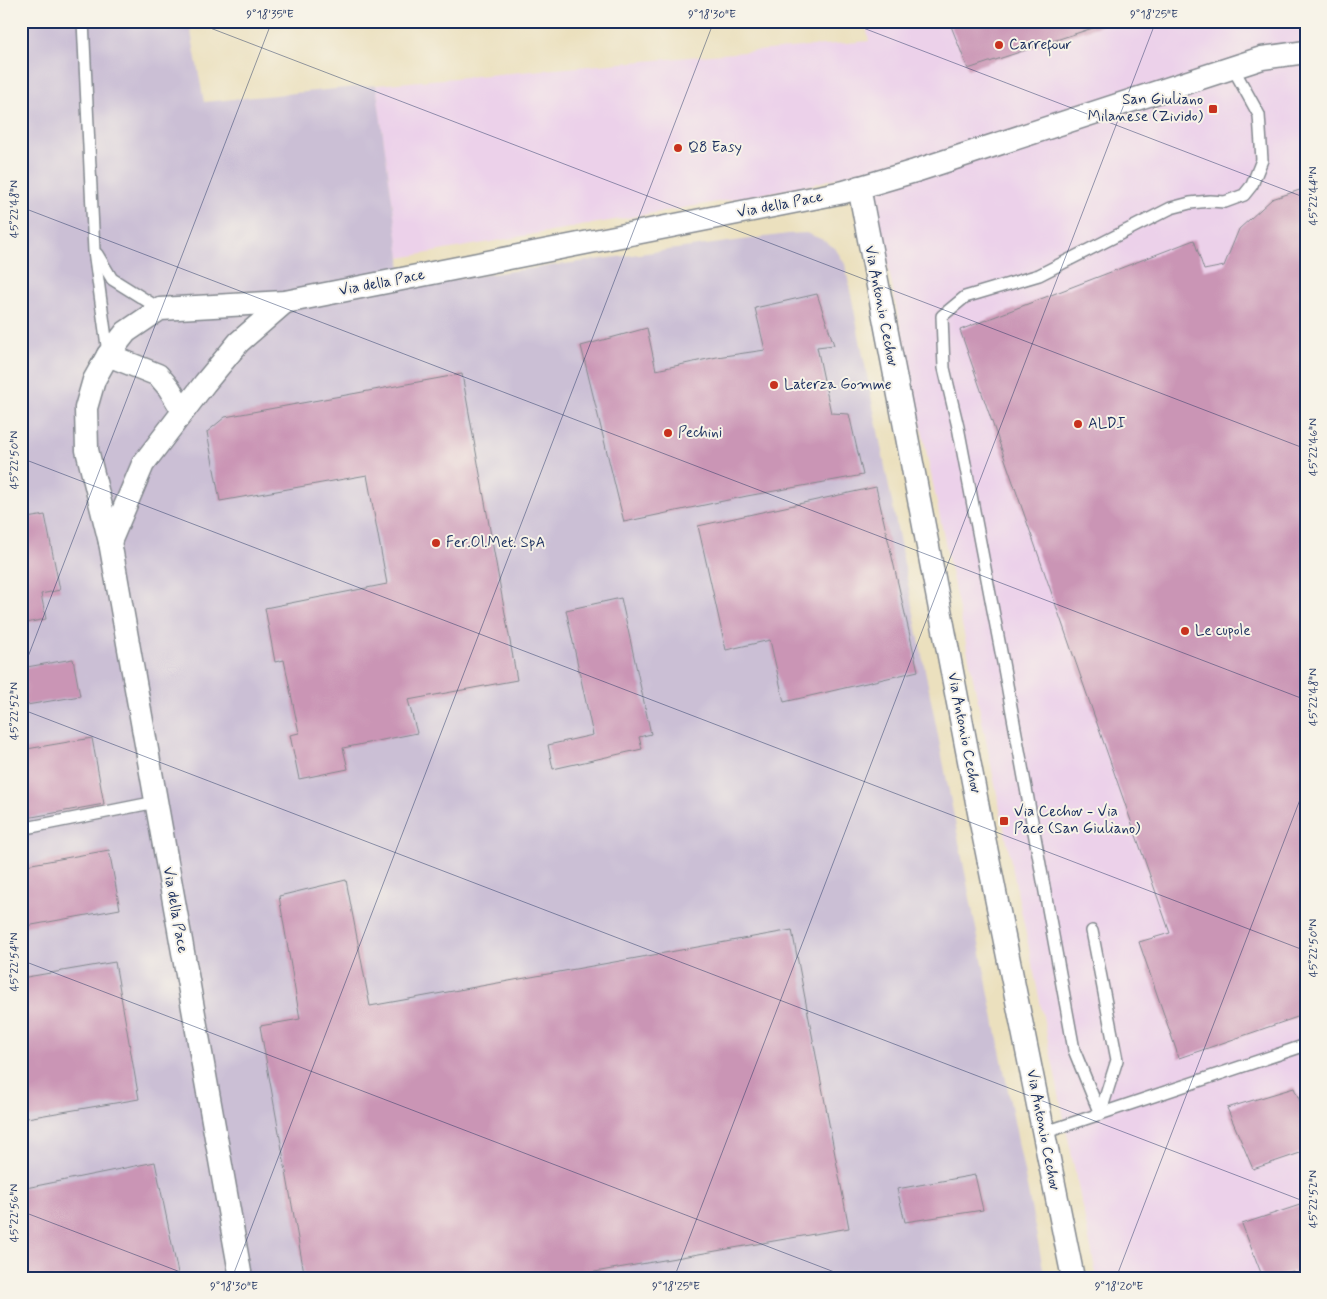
<svg xmlns="http://www.w3.org/2000/svg" width="1327" height="1299" font-family="Mynerve,sans-serif">
  <style>
    .built { fill: #ecd1ea }
    .industrial { fill: #cbbfd5 }
    .building { fill: #ca95b5 }
    .lines { fill: none; stroke-linecap: round; stroke-linejoin: round }
    .service-casing { stroke: #83888e; stroke-width: 14 }
    .minor-casing { stroke: #83888e; stroke-width: 25 }
    .path { stroke: #83888e; stroke-width: 3; stroke-dasharray: 1 4; stroke-linecap: butt }
    .service { stroke: #fff; stroke-width: 11 }
    .minor { stroke: #fff; stroke-width: 22 }
    .ticks { fill: none; stroke: #1b2f5e; stroke-width: 1; stroke-opacity: 0.45 }
    .poi-dot { fill: #c8321e; stroke: #f7f3e8; stroke-width: 2 }
    .labels { text-anchor: middle; dominant-baseline: central; stroke-width: 4; stroke-linejoin: round; paint-order: stroke }
    .poi-label { font-size: 15px; fill: #1b2f5e; stroke: #f7f3e8; text-anchor: start }
    .street-label { font-size: 15px; fill: #1b2f5e; stroke: #f7f3e8 }
    .neatline { fill: none; stroke: #1b2f5e; stroke-width: 2 }
    .ticks-label { font-size: 12px; text-anchor: middle; fill: #1b2f5e }
  </style>
  <rect width="100%" height="100%" fill="#f7f3e8"/>
  <filter id="ink" filterUnits="userSpaceOnUse"><feTurbulence type="fractalNoise" baseFrequency=".02" numOctaves="2"/><feDisplacementMap in="SourceGraphic" scale="10" xChannelSelector="R" yChannelSelector="G"/><feConvolveMatrix kernelMatrix="1 2 1 2 8 2 1 2 1" color-interpolation-filters="sRGB"/></filter>
  <filter id="wash" filterUnits="userSpaceOnUse"><feTurbulence type="fractalNoise" baseFrequency=".0096" numOctaves="4" result="noise"/><feDisplacementMap in="SourceGraphic" scale="20" xChannelSelector="R" yChannelSelector="G"/><feGaussianBlur stdDeviation="1.12" result="paint"/><feColorMatrix in="noise" values="0 0 0 0 0 0 0 0 0 0 0 0 0 0 0 0 0 1.4 0 .05"/><feComposite in="paint" operator="in"/></filter>
  <g filter="url(#wash)">
    <rect width="100%" height="100%" fill="#ebe0be"/>
    <path class="built" d="M865,21H1306V1278H1097L868,169L807,186L400,258L376,85L869,41Z"/>
    <path class="industrial" d="M21,21H189L204,102L376,85L400,258L401,286L788,234L806,233L821,239L835,248L845,264L1045,1278H21Z"/>
    <g id="blocks">
      <g class="building">
        <path d="M949,21H1111V22L968,69Z"/>
        <path d="M1306,188V1014L1179,1058L1139,942L1170,933L960,330L1194,240L1204,270L1224,266L1239,229L1272,199Z"/>
        <path d="M817,294L834,345L817,347L831,413L849,414L863,475L747,496L624,522L581,346L647,328L656,370L717,357L765,350L755,308Z"/>
        <path d="M462,374L517,680L408,700L417,733L343,748L348,769L299,779L290,735L299,733L284,660L275,662L265,608L387,584L367,475L220,501L207,432L225,417Z"/>
        <path d="M876,487L918,671L784,702L770,640L726,650L698,526Z"/>
        <path d="M45,515L60,590L41,594L46,619L21,624V519Z"/>
        <path d="M621,598L651,734L639,737L642,749L553,769L548,745L593,735L566,610Z"/>
        <path d="M73,659L80,696L21,706V668Z"/>
        <path d="M92,738L104,804L21,819V750Z"/>
        <path d="M109,850L120,909L21,927V866Z"/>
        <path d="M346,880L370,1006L792,930L849,1228L560,1278H305L260,1026L300,1019L279,896Z"/>
        <path d="M115,962L139,1099L21,1119V978Z"/>
        <path d="M1294,1088L1303,1108L1306,1107V1151L1253,1169L1227,1108Z"/>
        <path d="M155,1162L179,1278H21V1189Z"/>
        <path d="M975,1175L983,1210L905,1222L897,1189Z"/>
        <path d="M1306,1203V1278H1296L1293,1271L1274,1278H1263L1242,1224Z"/>
      </g>
    </g>
  </g>
  <g filter="url(#ink)">
    <use href="#blocks" fill-opacity="0" stroke="#83888e" stroke-width="1"/>
    <g class="lines">
      <defs>
        <g id="service">
          <path d="M83,21L94,251L108,353"/>
          <path d="M97,254L112,279L160,309"/>
          <path d="M21,829L156,802"/>
          <path d="M1092,931L1117,1060L1100,1114L1074,1050L1001,652L958,427L944,368L942,316L965,297L1039,275L1171,208L1190,203L1210,201L1225,202L1244,195L1252,185L1262,160L1259,115L1233,68"/>
          <path d="M1043,1133L1306,1045"/>
        </g>
        <g id="minor">
          <path d="M859,187L981,823L1073,1278"/>
          <path d="M108,355L158,375L169,388L183,411"/>
          <path d="M110,542L143,464L205,383L239,342L285,302"/>
          <path d="M241,1278L110,542L87,450L86,408L94,380L108,355L126,332L160,309L285,302L844,192L915,171L1262,58L1306,52"/>
        </g>
      </defs>
      <use href="#service" class="service-casing"/>
      <use href="#minor" class="minor-casing"/>
      <path class="path" d="M1302,21L1304,28"/>
      <use href="#service" class="service"/>
      <use href="#minor" class="minor"/>
    </g>
  </g>
  <path class="ticks" d="M192,21L1306,449M845,21L1306,198M21,207L1306,700M21,458L1306,951M21,675L272,21M21,709L1306,1202M21,960L850,1278M21,1211L196,1278M232,1278L714,21M674,1278L1156,21M1116,1278L1306,784"/>
  <g class="poi-dot">
    <circle cx="999" cy="45" r="5"/>
    <rect x="1208" y="104" width="10" height="10" rx="2.5"/>
    <circle cx="678" cy="148" r="5"/>
    <circle cx="774" cy="385" r="5"/>
    <circle cx="1078" cy="424" r="5"/>
    <circle cx="668" cy="433" r="5"/>
    <circle cx="436" cy="543" r="5"/>
    <circle cx="1185" cy="631" r="5"/>
    <rect x="999" y="816" width="10" height="10" rx="2.5"/>
  </g>
  <g class="labels">
    <g class="poi-label">
      <text x="1009" y="45">Carrefour</text>
      <text x="1203" y="100" text-anchor="end">San Giuliano<tspan x="1203" dy="17">Milanese (Zivido)</tspan></text>
      <text x="688" y="148">Q8 Easy</text>
      <text x="784" y="385">Laterza Gomme</text>
      <text x="1088" y="424">ALDI</text>
      <text x="678" y="433">Pechini</text>
      <text x="446" y="543">Fer.Ol.Met. SpA</text>
      <text x="1195" y="631">Le cupole</text>
      <text x="1014" y="812">Via Cechov - Via<tspan x="1014" dy="17">Pace (San Giuliano)</tspan></text>
    </g>
    <g class="street-label">
      <text transform="translate(780 205) rotate(-11)">Via della Pace</text>
      <text transform="translate(382 283) rotate(-11)">Via della Pace</text>
      <text transform="translate(881 306) rotate(79)">Via Antonio Cechov</text>
      <text transform="translate(964 733) rotate(79)">Via Antonio Cechov</text>
      <text transform="translate(175 910) rotate(80)">Via della Pace</text>
      <text transform="translate(1043 1130) rotate(79)">Via Antonio Cechov</text>
    </g>
  </g>
  <rect width="1327" height="1299" fill="none" stroke="#f7f3e8" stroke-width="55"/>
  <rect x="28" y="28" width="1272" height="1244" class="neatline"/>
  <g class="ticks-label">
    <text x="270" y="18">9°18'35"E</text>
    <text x="712" y="18">9°18'30"E</text>
    <text x="1154" y="18">9°18'25"E</text>
    <text transform="translate(1313 196) rotate(-90)" y="4">45°22'44"N</text>
    <text transform="translate(14 209) rotate(-90)" y="4">45°22'48"N</text>
    <text transform="translate(1313 447) rotate(-90)" y="4">45°22'46"N</text>
    <text transform="translate(14 460) rotate(-90)" y="4">45°22'50"N</text>
    <text transform="translate(1313 697) rotate(-90)" y="4">45°22'48"N</text>
    <text transform="translate(14 711) rotate(-90)" y="4">45°22'52"N</text>
    <text transform="translate(1313 948) rotate(-90)" y="4">45°22'50"N</text>
    <text transform="translate(14 962) rotate(-90)" y="4">45°22'54"N</text>
    <text transform="translate(1313 1199) rotate(-90)" y="4">45°22'52"N</text>
    <text transform="translate(14 1213) rotate(-90)" y="4">45°22'56"N</text>
    <text x="234" y="1290">9°18'30"E</text>
    <text x="676" y="1290">9°18'25"E</text>
    <text x="1119" y="1290">9°18'20"E</text>
  </g>
</svg>
